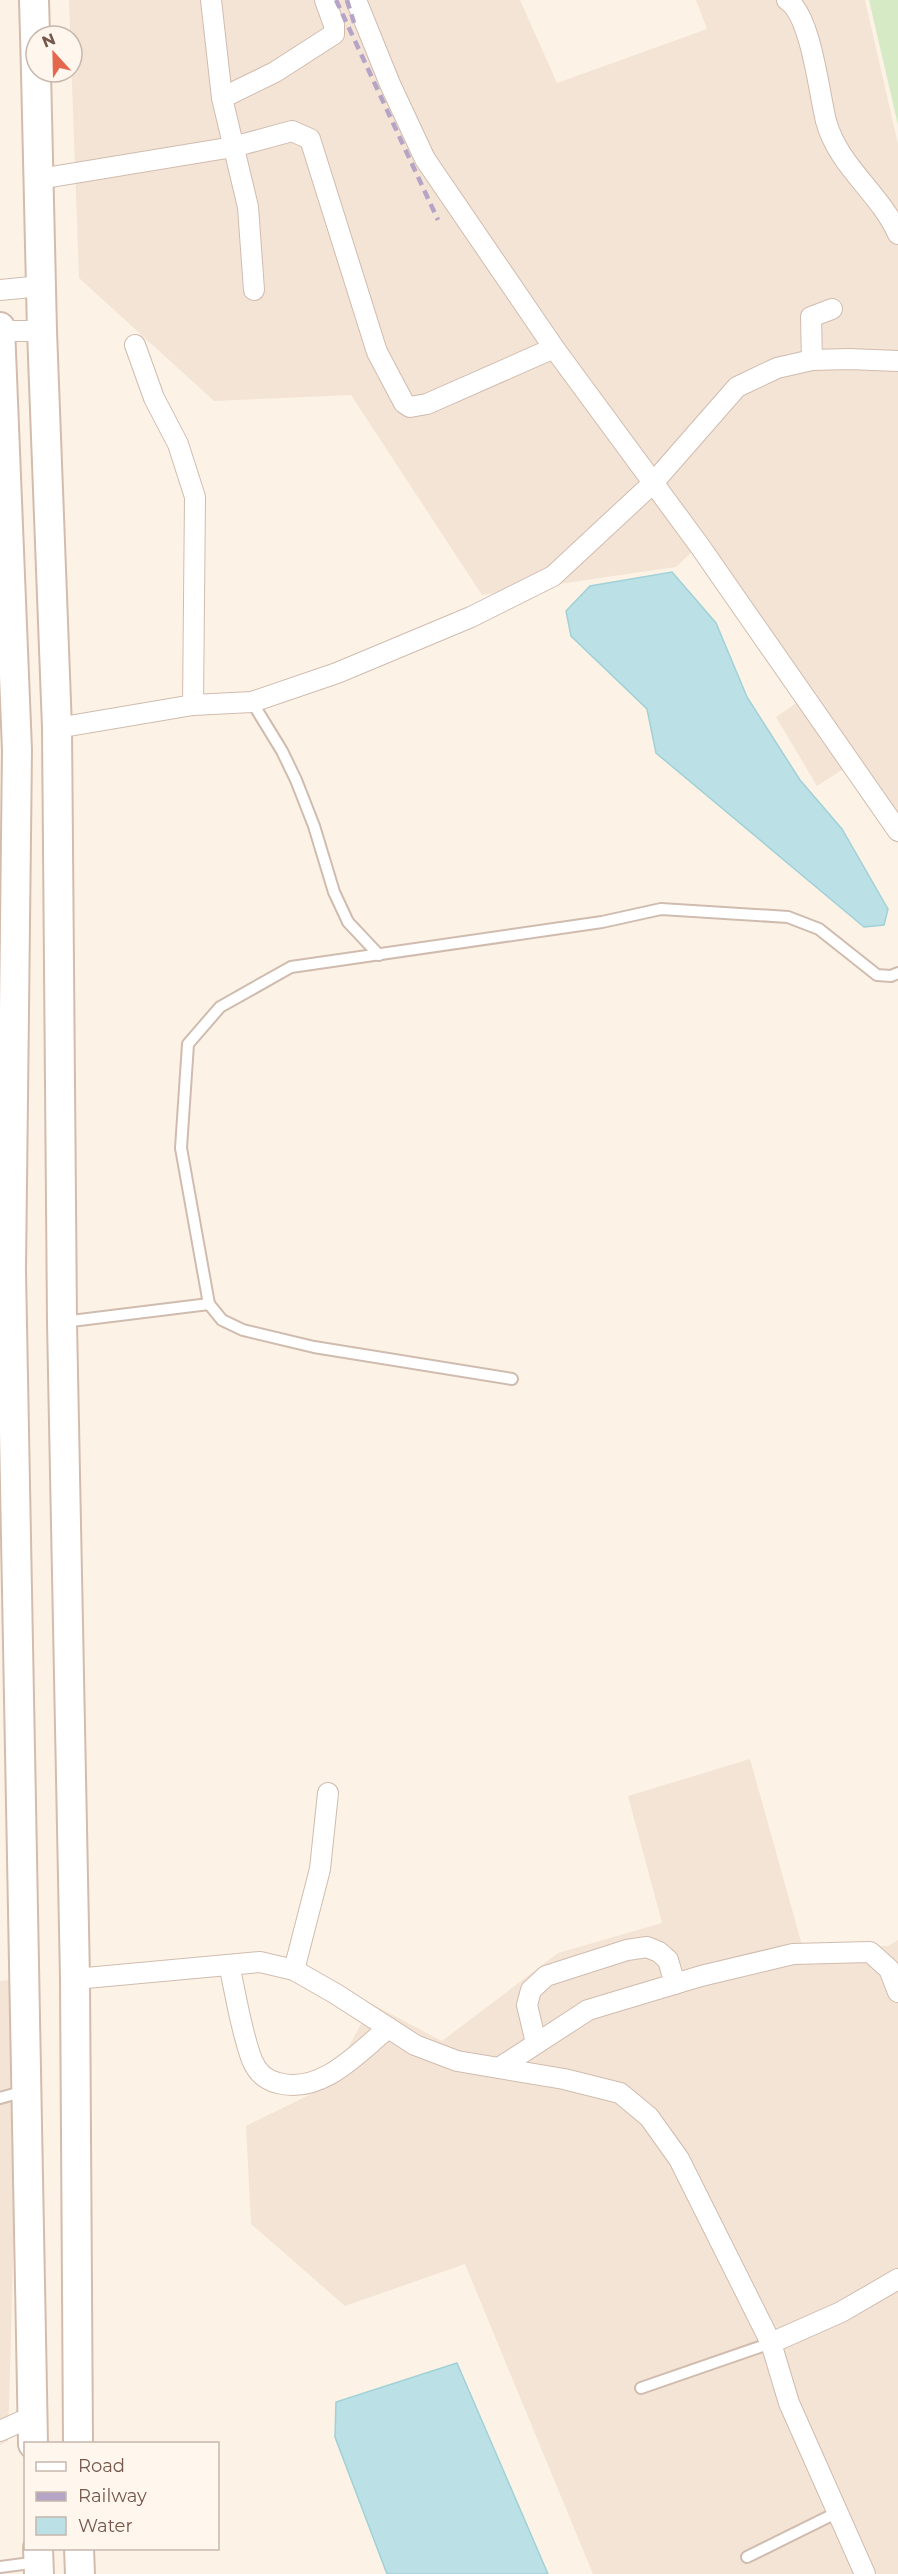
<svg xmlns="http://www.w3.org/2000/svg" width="898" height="2574" font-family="Montserrat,sans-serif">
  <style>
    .residential { fill: #f4e4d5 }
    .green { fill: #d5eac5 }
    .water { fill: #bbe1e6; stroke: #a1d1d7; stroke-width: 1.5 }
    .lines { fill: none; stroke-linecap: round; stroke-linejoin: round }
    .service-casing { stroke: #d0bcaf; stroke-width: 14 }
    .minor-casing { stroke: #d0bcaf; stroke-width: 22 }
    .secondary-casing { stroke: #d3bcad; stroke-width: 32 }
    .service { stroke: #fff; stroke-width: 10 }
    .minor { stroke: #fff; stroke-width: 20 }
    .secondary { stroke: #fff; stroke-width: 28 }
    .rail { stroke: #b5a4c6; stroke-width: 4.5; stroke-dasharray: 9 6; stroke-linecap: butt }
  </style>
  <rect width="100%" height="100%" fill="#fcf3e6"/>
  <g class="residential">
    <path d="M69,0H520L557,83L707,29L696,0H865L898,144V844L845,768L817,786L776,717L799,701L694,550L676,567L482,595L351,395L214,401L79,278Z"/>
    <path d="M750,1759L802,1945L888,1946L898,1940V2574H593L465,2264L345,2306L251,2224L246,2126L327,2086L372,2004L442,2041L558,1953L662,1923L628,1796Z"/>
    <path d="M21,1979L8,2441L0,2445V1981Z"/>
  </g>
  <path class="green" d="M869,0H898V125Z"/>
  <g class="water">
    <path d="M672,572L716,623L747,697L800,780L842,829L888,909L884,925L864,927L656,753L647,709L571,636L566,611L590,586Z"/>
    <path d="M457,2363L548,2574H387L335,2437L336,2402Z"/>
  </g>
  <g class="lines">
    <defs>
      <g id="service">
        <path d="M252,702L282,751L296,780L314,826L334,892L348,922L379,955"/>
        <path d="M63,1322L209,1304"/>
        <path d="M512,1379L314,1347L243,1330L222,1320L209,1304L181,1148L188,1044L220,1007L291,967L602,922L661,909L788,917L819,929L877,975L891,976L898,973"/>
        <path d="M0,2098L25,2091"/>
        <path d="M641,2388L771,2343"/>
        <path d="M747,2557L838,2512"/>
        <path d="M0,2567L38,2562"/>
      </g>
      <g id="minor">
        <path d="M211,0L222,98L248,207L254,290"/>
        <path d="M356,0L390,84L425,159L554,348L699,545L898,831"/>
        <path d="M787,0C811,15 819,93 826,121C838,166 880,193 898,234"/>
        <path d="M222,98L275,72L334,34V25L325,0"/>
        <path d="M39,179L233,147L292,131L310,139L377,352L404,403L410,407L427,404L554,348"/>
        <path d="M0,290L41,286"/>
        <path d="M0,331H42"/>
        <path d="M135,345L154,398L178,444L195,497L193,705"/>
        <path d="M812,360L811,317L832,309"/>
        <path d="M57,728L193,705L252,702L337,673L471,617L553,576L653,483L737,387L777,368L812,360L849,359L898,361"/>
        <path d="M229,1965C236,1995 241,2031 252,2060C257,2072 265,2080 278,2083C321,2095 358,2053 388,2028"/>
        <path d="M294,1970L320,1869L328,1793"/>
        <path d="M75,1979L260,1962L294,1970L336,1994L415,2045L457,2061L564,2079L620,2093L649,2117L679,2159L771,2343L789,2403L865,2574"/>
        <path d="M536,2043L527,2005L531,1990L546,1976L627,1950L647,1947L659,1952L668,1960L675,1984"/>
        <path d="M499,2068L588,2010L701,1976L793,1954L870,1952L889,1969L898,1992"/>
        <path d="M771,2343L841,2312L898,2279"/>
        <path d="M0,2431L31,2417"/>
      </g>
      <g id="secondary">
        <path d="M34,0L36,71"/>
        <path d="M36,72L42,331L57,728L62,1322L75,1979L78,2444"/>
        <path d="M0,327L17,750L11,1271L33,2444"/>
        <path d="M38,2548L39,2574"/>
        <path d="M79,2548L80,2574"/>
      </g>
    </defs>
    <use href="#service" class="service-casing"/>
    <use href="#minor" class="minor-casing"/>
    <use href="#secondary" class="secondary-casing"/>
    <use href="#service" class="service"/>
    <use href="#minor" class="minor"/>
    <use href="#secondary" class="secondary"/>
    <g class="rail">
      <path d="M336,0L438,220"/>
      <path d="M347,0L355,26"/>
    </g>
  </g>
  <rect x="24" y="2442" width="195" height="108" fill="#fff7ed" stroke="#c8b7ac" stroke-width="1.5"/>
  <rect x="36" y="2462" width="30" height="9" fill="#ffffff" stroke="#c8b7ac" stroke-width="1.5"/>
  <text x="78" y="2472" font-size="18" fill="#75584b">Road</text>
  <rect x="36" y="2492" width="30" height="9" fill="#b5a4c6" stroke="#c8b7ac" stroke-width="1.5"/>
  <text x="78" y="2502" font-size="18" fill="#75584b">Railway</text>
  <rect x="36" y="2517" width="30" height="18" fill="#bbe1e6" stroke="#c8b7ac" stroke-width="1.5"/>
  <text x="78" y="2532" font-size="18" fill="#75584b">Water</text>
  <g transform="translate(54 54) rotate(338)"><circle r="28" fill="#fff7ed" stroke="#c8b7ac" stroke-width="1.5"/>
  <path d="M0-4.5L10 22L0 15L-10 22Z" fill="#e4684d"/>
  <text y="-9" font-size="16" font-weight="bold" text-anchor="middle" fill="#75584b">N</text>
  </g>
</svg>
